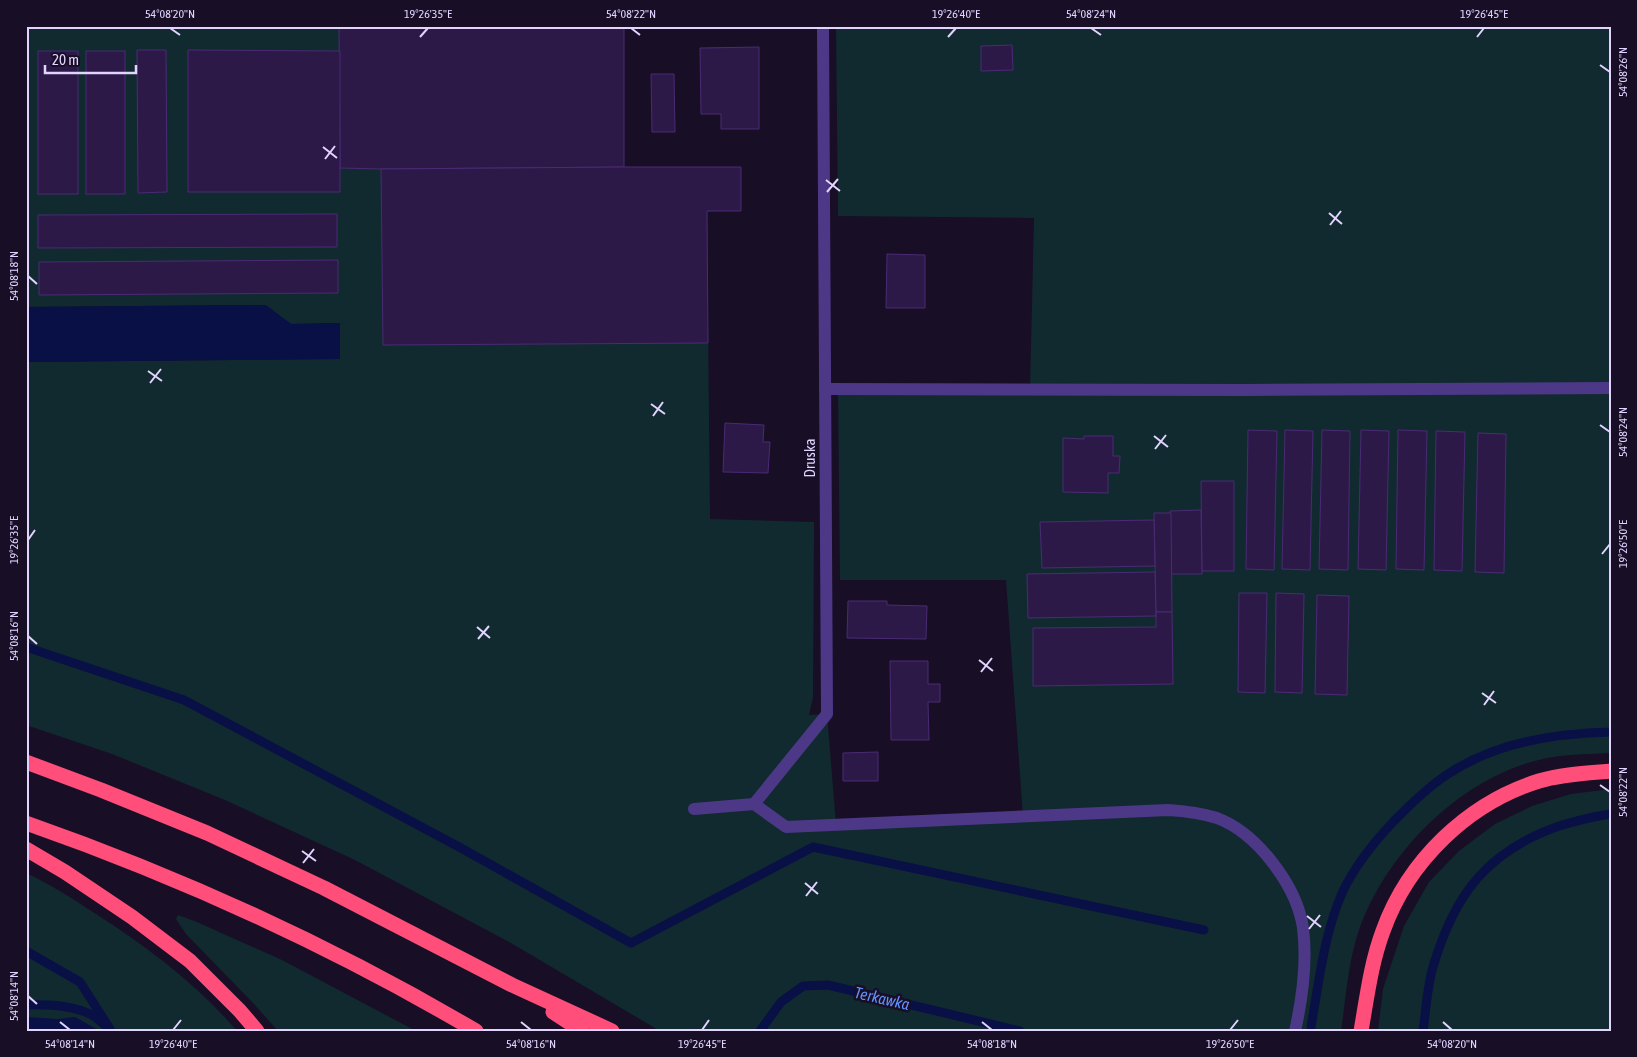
<svg xmlns="http://www.w3.org/2000/svg" width="1637" height="1057" font-family="'Asap Condensed',sans-serif">
  <style>
    .green { fill: #112a30 }
    .water { fill: #081045 }
    .lines { fill: none; stroke-linecap: round; stroke-linejoin: round }
    .stream { stroke: #081045; stroke-width: 9 }
    .building { fill: #2d1948; stroke: #4a2b74 }
    .minor { stroke: #4d3887; stroke-width: 12 }
    .highway { stroke: #ff4e7a; stroke-width: 15 }
    .ticks { fill: none; stroke: #e2d3ff; stroke-width: 2 }
    .labels { text-anchor: middle; dominant-baseline: central; stroke-width: 5; stroke-linejoin: round; paint-order: stroke }
    .street-label { font-size: 15px; fill: #e2d3ff; stroke: #180e26 }
    .water-label { font-size: 16px; font-style: italic; fill: #6192ff; stroke: #180e26 }
    .neatline { fill: none; stroke: #e2d3ff; stroke-width: 2 }
    .ticks-label { font-size: 12px; text-anchor: middle; fill: #e2d3ff }
  </style>
  <rect width="100%" height="100%" fill="#180e26"/>
  <g class="green">
    <path d="M26,26L624,27V167H741V211H707L710,519L814,522L813,697L809,715L827,714L836,824L1023,816L1006,580H840L838,389H1030L1034,218L838,216L836,26H1611V753C1590,754 1567,754 1547,758C1463,775 1387,851 1359,930C1348,962 1346,998 1341,1031H660L511,943L355,860L225,800L112,754L26,725V362L340,359V323L291,324L265,305L26,307Z"/>
    <path d="M1611,789V1031H1378L1383,989L1404,926L1429,882L1459,851L1495,824L1532,806L1571,794Z"/>
    <path d="M26,873C50,884 73,899 96,914C147,947 197,984 237,1031H26Z"/>
    <path d="M178,915L197,922L282,960L416,1031H278L254,1004L186,934L176,919Z"/>
  </g>
  <g class="water">
    <path d="M266,305L291,324L340,323V359L26,362V307Z"/>
    <path d="M26,1017L58,1019L75,1017L100,1031H26Z"/>
  </g>
  <g class="lines">
    <g class="stream">
      <path d="M26,647L184,700L461,848L631,943L813,847L1204,930"/>
      <path d="M26,951L80,982L110,1029"/>
      <path d="M26,1005C47,1004 71,1005 90,1014C96,1017 101,1022 106,1026"/>
      <path d="M1311,1027C1319,982 1324,933 1343,891C1356,864 1374,842 1394,821C1411,804 1428,787 1448,774C1495,743 1555,733 1611,732"/>
      <path d="M760,1031L781,1002L803,986L828,985L1020,1031"/>
      <path d="M1423,1031C1426,1010 1427,987 1433,967C1454,895 1487,851 1559,826C1577,821 1592,816 1611,814"/>
    </g>
  </g>
  <g class="building">
    <path d="M339,27H624V167L381,169L340,168Z"/>
    <path d="M1012,45L1013,70L981,71V46Z"/>
    <path d="M759,47V129H721V114H701L700,48Z"/>
    <path d="M137,50H166L167,192L138,193Z"/>
    <path d="M188,50L340,51V192H188Z"/>
    <rect x="38" y="51" width="40" height="143"/>
    <rect x="86" y="51" width="39" height="143"/>
    <path d="M651,74H674L675,132H652Z"/>
    <path d="M624,167H741V211H707L708,343L383,345L381,169Z"/>
    <path d="M337,214V247L38,248V215Z"/>
    <path d="M887,254L925,255V308H886Z"/>
    <path d="M338,260V293L39,295V262Z"/>
    <path d="M725,423L764,425L763,442H770L768,473L723,472Z"/>
    <path d="M1248,430L1277,431L1274,570L1246,569Z"/>
    <path d="M1285,430L1313,431L1310,570L1282,569Z"/>
    <path d="M1322,430L1350,431L1348,570L1319,569Z"/>
    <path d="M1361,430L1389,431L1386,570L1358,569Z"/>
    <path d="M1398,430L1427,431L1424,570L1396,569Z"/>
    <path d="M1436,431L1465,432L1462,571L1434,570Z"/>
    <path d="M1478,433L1506,434L1504,573L1475,572Z"/>
    <path d="M1084,436H1113V456H1120L1119,473H1108V493L1063,492V438L1084,439Z"/>
    <path d="M1201,481H1234V571H1202Z"/>
    <path d="M1201,510L1202,574H1171L1170,511Z"/>
    <path d="M1154,513H1171L1172,612H1156Z"/>
    <path d="M1154,520L1155,566L1042,568L1040,522Z"/>
    <path d="M1155,572L1156,616L1028,618L1027,574Z"/>
    <path d="M1239,593H1267L1265,693L1238,692Z"/>
    <path d="M1276,593L1304,594L1302,693L1275,692Z"/>
    <path d="M1317,595L1349,596L1347,695L1315,694Z"/>
    <path d="M848,601H887V605L927,606L926,639L847,638Z"/>
    <path d="M1156,612H1172L1173,684L1033,686V628L1156,627Z"/>
    <path d="M890,661H928V684H940V702H928L929,740H891Z"/>
    <path d="M878,752V781H843V753Z"/>
  </g>
  <g class="lines">
    <g class="minor">
      <path d="M825,389L1246,390L1611,388"/>
      <path d="M754,804L786,827L1168,810C1185,811 1201,813 1217,818C1257,833 1297,886 1303,928C1307,960 1302,1000 1295,1031"/>
      <path d="M694,809L754,804L827,714L823,26"/>
    </g>
    <g class="highway">
      <path d="M26,762L101,790L207,833L324,888L512,985L612,1031"/>
      <path d="M26,823C183,878 333,947 476,1031"/>
      <path d="M26,849L65,872L132,917L190,961L240,1011L257,1031"/>
      <path d="M553,1012L582,1031"/>
      <path d="M1361,1031C1367,997 1371,963 1383,931C1408,861 1468,803 1539,781C1562,774 1588,773 1611,771"/>
    </g>
  </g>
  <path class="ticks" d="M170,28L180,35M631,28L640,35M1091,28L1101,35M420,37L428,28M948,37L956,28M1477,37L1484,28M1600,65L1610,72M323,147L337,158M325,159L335,146M826,180L840,191M827,192L838,179M1329,213L1342,224M1330,225L1341,211M28,276L37,284M148,371L162,381M150,383L161,369M651,404L665,414M653,416L663,402M1600,425L1610,432M1154,436L1168,447M1155,449L1166,435M28,540L35,530M1602,554L1610,544M477,627L490,638M28,636L37,644M478,639L489,626M979,660L993,671M981,672L992,658M1482,693L1496,703M1484,705L1494,691M1600,785L1610,792M302,851L316,861M303,863L314,849M805,883L818,894M806,896L817,882M1307,916L1321,927M1309,929L1320,915M28,996L37,1004M60,1022L70,1030M521,1022L531,1030M982,1022L992,1030M1443,1022L1452,1030M173,1030L181,1020M702,1030L709,1020M1230,1030L1238,1020"/>
  <g class="labels">
    <g class="street-label">
      <text transform="translate(809 458) rotate(-90)">Druska</text>
    </g>
    <g class="water-label">
      <text transform="translate(882 998) rotate(13)">Terkawka</text>
    </g>
  </g>
  <rect width="1637" height="1057" fill="none" stroke="#180e26" stroke-width="55"/>
  <path d="M45 65v8h91v-8" fill="none" stroke="#e2d3ff" stroke-width="2.5"/>
  <text x="52" y="65" font-size="15" fill="#e2d3ff" stroke="#180e26" stroke-width="4" paint-order="stroke">20 m</text>
  <rect x="28" y="28" width="1582" height="1002" class="neatline"/>
  <g class="ticks-label">
    <text x="170" y="18">54°08'20"N</text>
    <text x="428" y="18">19°26'35"E</text>
    <text x="631" y="18">54°08'22"N</text>
    <text x="956" y="18">19°26'40"E</text>
    <text x="1091" y="18">54°08'24"N</text>
    <text x="1484" y="18">19°26'45"E</text>
    <text transform="translate(1623 72) rotate(-90)" y="4">54°08'26"N</text>
    <text transform="translate(14 276) rotate(-90)" y="4">54°08'18"N</text>
    <text transform="translate(1623 432) rotate(-90)" y="4">54°08'24"N</text>
    <text transform="translate(14 540) rotate(-90)" y="4">19°26'35"E</text>
    <text transform="translate(1623 544) rotate(-90)" y="4">19°26'50"E</text>
    <text transform="translate(14 636) rotate(-90)" y="4">54°08'16"N</text>
    <text transform="translate(1623 792) rotate(-90)" y="4">54°08'22"N</text>
    <text transform="translate(14 996) rotate(-90)" y="4">54°08'14"N</text>
    <text x="70" y="1048">54°08'14"N</text>
    <text x="173" y="1048">19°26'40"E</text>
    <text x="531" y="1048">54°08'16"N</text>
    <text x="702" y="1048">19°26'45"E</text>
    <text x="992" y="1048">54°08'18"N</text>
    <text x="1230" y="1048">19°26'50"E</text>
    <text x="1452" y="1048">54°08'20"N</text>
  </g>
</svg>
